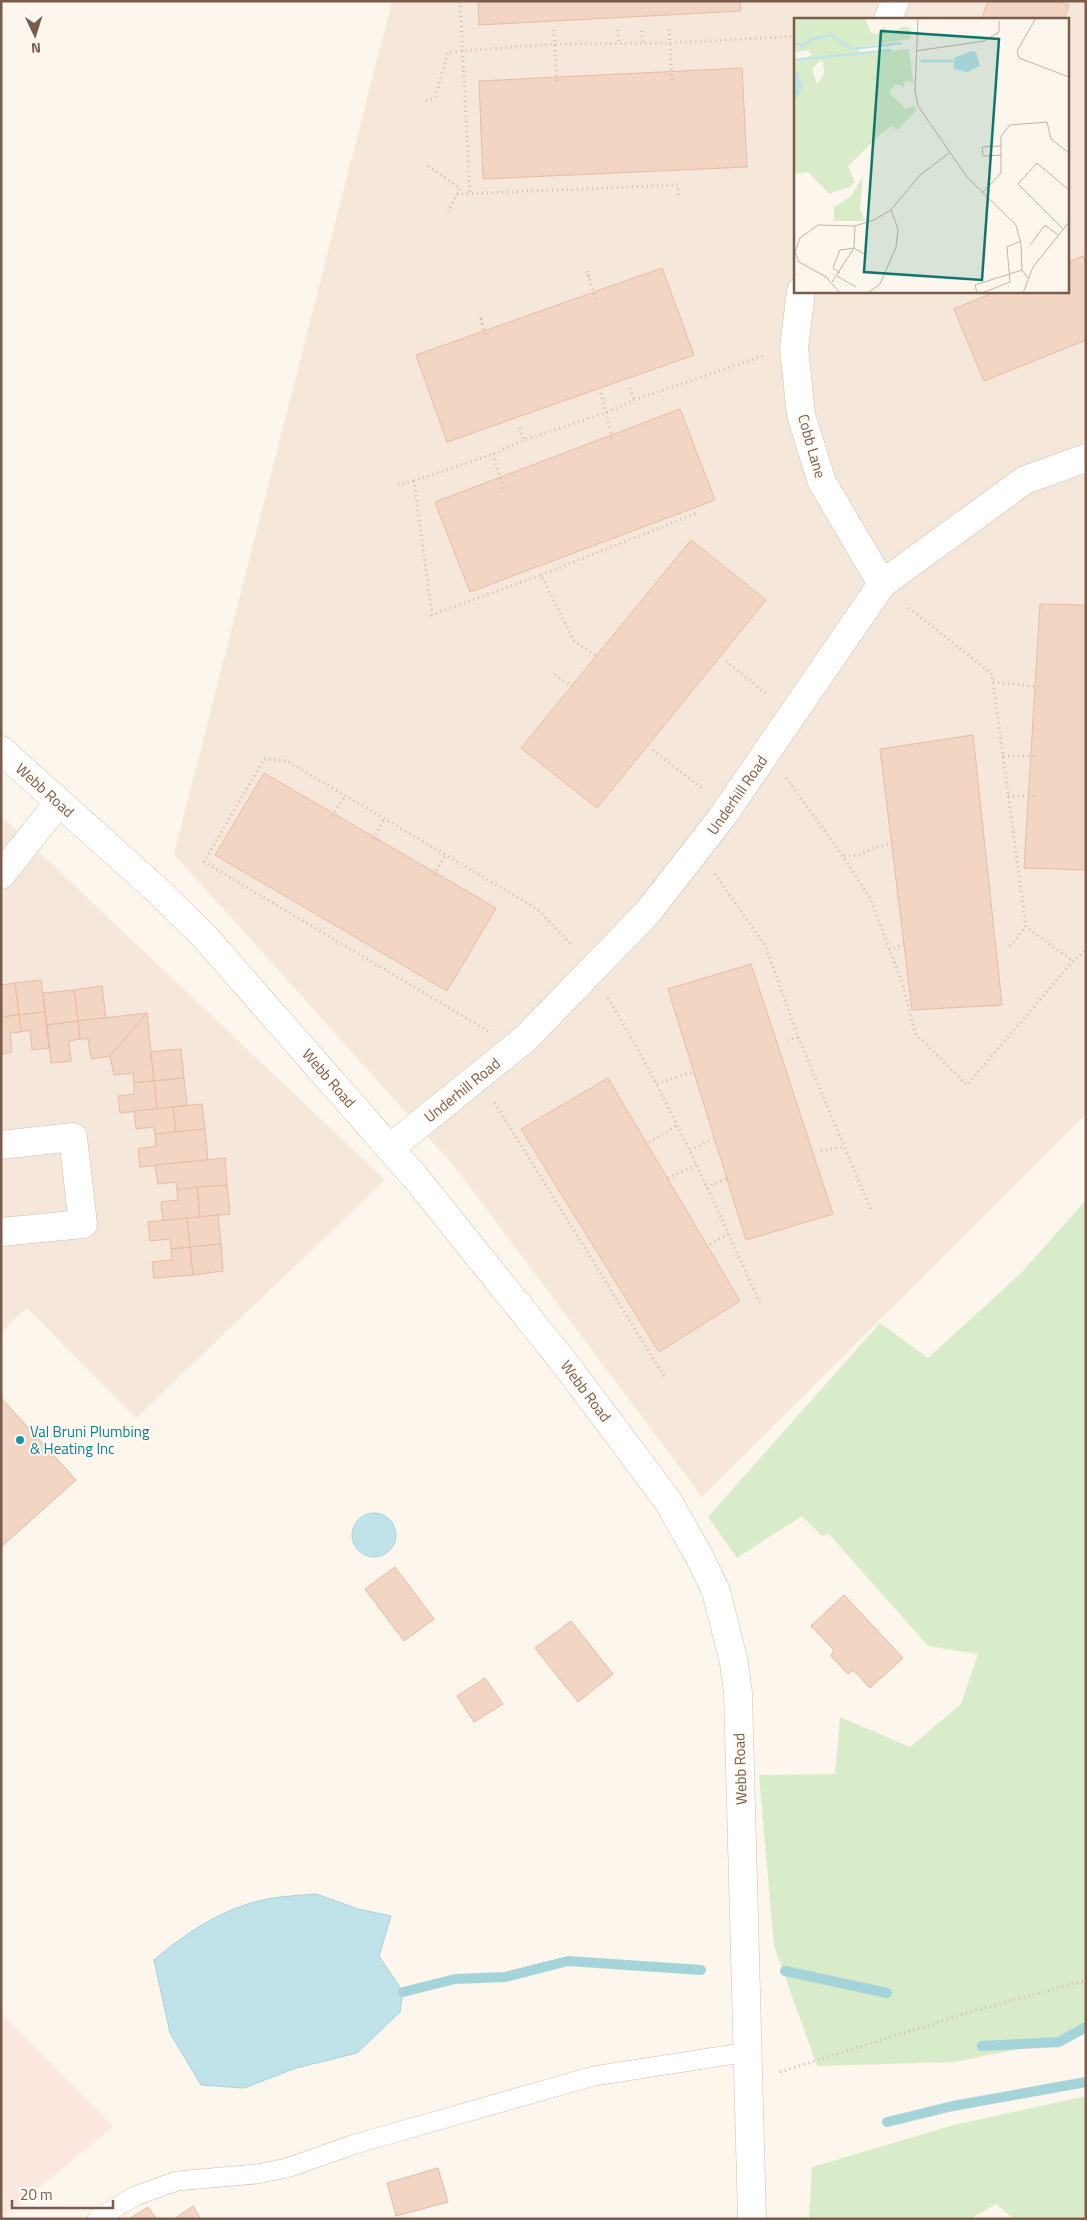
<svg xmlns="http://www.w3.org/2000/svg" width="1087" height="2220" font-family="'Titillium Web',sans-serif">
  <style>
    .residential { fill: #f5e8da; fill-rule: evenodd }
    .commercial { fill: #fde8e0 }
    .green { fill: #d8ecc9 }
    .water { fill: #bfe3e8; stroke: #a5d3da }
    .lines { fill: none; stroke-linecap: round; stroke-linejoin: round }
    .stream { stroke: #a5d3da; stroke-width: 10 }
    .building { fill: #f3d5c3; stroke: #e6bba3 }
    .lane-casing { stroke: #d1beb0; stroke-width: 20 }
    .street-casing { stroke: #d1beb0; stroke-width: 29 }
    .path { stroke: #d9b8a5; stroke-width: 3; stroke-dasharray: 1 4; stroke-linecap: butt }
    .lane { stroke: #fff; stroke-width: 19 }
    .street { stroke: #fff; stroke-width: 28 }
    .culture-dot { fill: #0f9aa8; stroke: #fffaf3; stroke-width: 2 }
    .labels { text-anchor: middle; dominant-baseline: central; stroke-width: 4; stroke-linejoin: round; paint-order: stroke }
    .street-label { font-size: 15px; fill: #7a5c4d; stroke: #fffaf3 }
    .culture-label { font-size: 15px; fill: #0d838f; stroke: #fffaf3; text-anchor: start }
    .inset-river { fill: none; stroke: #bfe3e8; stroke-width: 2.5 }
    .inset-road { fill: none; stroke: #c5b3a7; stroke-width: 1 }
    .view { fill: #0f766e; fill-opacity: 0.15; stroke: #0f766e; stroke-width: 2.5 }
    .inset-edge { fill: none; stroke: #7a5c4d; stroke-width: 2.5 }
  </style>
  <rect width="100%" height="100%" fill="#fdf6ec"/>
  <g class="residential">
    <path d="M392,1H1086V1114L702,1497L455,1167L174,854ZM796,19H1068V291H796Z"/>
    <path d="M1,816L385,1180L136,1418L27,1308L1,1332Z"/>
  </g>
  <path class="commercial" d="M1,2013L113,2126L2,2219H1Z"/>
  <g class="green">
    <path d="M1086,1200V2034L1066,2039L1058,2048L1047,2043L955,2062L817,2066L774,1946L759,1775L835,1774L840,1717L910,1747L961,1704L978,1654L928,1646L829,1534L822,1536L802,1516L737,1558L708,1517L880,1323L928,1358L1021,1273Z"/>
    <path d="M1086,2096V2219H1014L996,2204L970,2219H809L812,2167L954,2125Z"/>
  </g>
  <g class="water">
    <circle cx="374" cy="1535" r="22"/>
    <path d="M316,1894L358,1909L391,1916L379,1956L403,1992L400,2012L357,2053L296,2068L244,2088L201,2085L170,2033L154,1960C188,1931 228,1905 273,1898C288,1896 302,1895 316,1894Z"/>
  </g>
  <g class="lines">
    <g class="stream">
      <path d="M785,1971L887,1993"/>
      <path d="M403,1992L455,1979L505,1977L568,1961L701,1970"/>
      <path d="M982,2046L1059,2042L1086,2027"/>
      <path d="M887,2122L953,2106L1086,2082"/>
    </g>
  </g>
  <g class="building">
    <path d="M478,1H740L741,11L479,25Z"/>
    <path d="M988,1H1057L1069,5L1064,19H982Z"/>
    <path d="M742,68L747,167L483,179L479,81Z"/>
    <path d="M1083,256L1086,264V340L984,381L954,309L997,291H1068V262Z"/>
    <path d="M662,268L694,355L447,442L416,355Z"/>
    <path d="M680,409L715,500L470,592L435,502Z"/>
    <path d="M691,540L766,600L597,808L521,748Z"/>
    <path d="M1040,604L1086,605V870L1024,868Z"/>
    <path d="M973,735L1002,1005L912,1010L880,749Z"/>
    <path d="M264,773L496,908L447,991L215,855Z"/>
    <path d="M751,964L833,1214L746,1240L668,989Z"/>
    <path d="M41,980L45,1012L19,1015L15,983Z"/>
    <path d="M15,983L19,1015L1,1017V985Z"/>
    <path d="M102,986L106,1018L78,1021L74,990Z"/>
    <path d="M74,990L78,1021L47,1025L43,993Z"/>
    <path d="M45,1012L49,1048L32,1050L30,1030L21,1032L19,1015Z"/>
    <path d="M147,1013L110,1056L91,1059L88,1039H80L78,1021Z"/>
    <path d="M147,1013L154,1081L134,1083L133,1073L114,1075L110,1056Z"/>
    <path d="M19,1015L21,1032L10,1033L12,1052L1,1054V1017Z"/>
    <path d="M78,1021L80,1039L69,1041L71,1061L51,1063L47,1025Z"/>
    <path d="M181,1049L184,1078L154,1081L151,1052Z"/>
    <path d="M184,1078L187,1105L157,1109L154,1081Z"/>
    <path d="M608,1078L740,1301L659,1352L521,1129Z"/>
    <path d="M154,1081L157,1109L120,1113L118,1096L134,1094V1083Z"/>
    <path d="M202,1104L205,1129L176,1132L173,1107Z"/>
    <path d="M173,1107L176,1132L155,1134L154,1127L136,1129L134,1111Z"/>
    <path d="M205,1129L208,1160L140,1167L138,1149L156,1146L155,1134Z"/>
    <path d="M225,1158L227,1185L177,1190L176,1182L158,1184L155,1165Z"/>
    <path d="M227,1185L230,1214L200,1217L197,1187Z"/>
    <path d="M197,1187L200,1217L163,1221L161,1202L178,1200L177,1190Z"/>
    <path d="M218,1215L221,1244L190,1247L187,1218Z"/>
    <path d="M187,1218L190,1247L171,1249L170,1239L150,1241L148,1222Z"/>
    <path d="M221,1244L223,1271L193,1275L190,1247Z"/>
    <path d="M190,1247L193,1275L154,1278L152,1262L172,1260L171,1249Z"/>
    <path d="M2,1399L76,1480L1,1547V1400Z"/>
    <path d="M395,1567L434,1619L404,1641L365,1589Z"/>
    <path d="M844,1595L903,1658L870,1688L853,1670L848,1674L831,1656L834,1650L811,1626Z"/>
    <path d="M571,1621L613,1674L578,1702L535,1648Z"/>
    <path d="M485,1678L503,1704L474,1722L457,1696Z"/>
    <path d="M438,2168L448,2202L396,2216L387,2183Z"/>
    <path d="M193,2206L201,2219H174Z"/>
    <path d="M148,2207L157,2219H129Z"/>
  </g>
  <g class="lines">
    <defs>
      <path id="lane" d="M97,2219L135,2196L177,2181L257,2174L287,2168L355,2144L594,2076L748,2052"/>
      <g id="street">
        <path d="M888,19L895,1"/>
        <path d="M801,291L794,348L801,415L822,482L882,584"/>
        <path d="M1,750L156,889L205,937L415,1177L567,1366L668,1501L699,1556L716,1591L734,1663L738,1693L752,2219"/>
        <path d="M1,875L59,802"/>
        <path d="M1,1145L73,1137L83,1224L1,1232"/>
        <path d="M390,1148L525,1039L648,912L722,817L882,584L1025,480L1086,458"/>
      </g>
    </defs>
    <use href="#lane" class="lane-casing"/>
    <use href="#street" class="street-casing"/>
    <g class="path">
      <path d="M460,1L470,194"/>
      <path d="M669,29L672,81"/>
      <path d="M554,30L557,83"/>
      <path d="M618,30L619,44"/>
      <path d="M642,31L643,43"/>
      <path d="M426,101L435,98L448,52L554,44L670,43L796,36"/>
      <path d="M428,166L460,188L448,212"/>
      <path d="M457,194L678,185V199"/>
      <path d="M589,277L587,271L596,300"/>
      <path d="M482,324L481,319L486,338"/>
      <path d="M630,388L634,400"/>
      <path d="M601,393L612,438"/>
      <path d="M520,428L524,440"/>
      <path d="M493,454L504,490"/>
      <path d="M398,485L414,481"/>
      <path d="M541,575L697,513"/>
      <path d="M909,608L992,674L1026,927L1073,961"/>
      <path d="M595,655L574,641L541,575L432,615L414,481L493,454L524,440L605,413L634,400L763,356"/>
      <path d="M726,661L768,695"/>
      <path d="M555,675L572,686"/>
      <path d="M993,682L1041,687"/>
      <path d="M653,750L703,789"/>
      <path d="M1003,756H1038"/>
      <path d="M786,778L843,856L871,900L903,985L915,1033L967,1085L1073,961L1086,950"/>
      <path d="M1008,796H1037"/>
      <path d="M332,816L345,796"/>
      <path d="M373,839L384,819"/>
      <path d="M844,856L860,855L873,848L891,843"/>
      <path d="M715,874L766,947L798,1037L871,1210"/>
      <path d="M434,875L446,854"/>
      <path d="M1010,946L1026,927"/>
      <path d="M889,950L904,944"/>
      <path d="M608,998C667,1095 713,1200 760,1303"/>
      <path d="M488,1031L204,862L264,759L287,761L537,909L572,945"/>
      <path d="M787,1040L798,1037"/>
      <path d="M657,1084L692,1072"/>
      <path d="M495,1103L666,1379"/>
      <path d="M649,1142L678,1125"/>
      <path d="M690,1150L713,1139"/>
      <path d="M821,1151L843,1147"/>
      <path d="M668,1178L697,1165"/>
      <path d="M707,1188L727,1178"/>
      <path d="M710,1244L728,1234"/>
      <path d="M780,2072L973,2011L1086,1980"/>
    </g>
    <use href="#lane" class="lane"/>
    <use href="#street" class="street"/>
  </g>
  <circle class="culture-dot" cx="20" cy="1440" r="5"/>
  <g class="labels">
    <g class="street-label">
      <text transform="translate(812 446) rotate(74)">Cobb Lane</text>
      <text transform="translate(45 790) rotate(42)">Webb Road</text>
      <text transform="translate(737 795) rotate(-55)">Underhill Road</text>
      <text transform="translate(329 1078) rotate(49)">Webb Road</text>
      <text transform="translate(462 1090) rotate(-39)">Underhill Road</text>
      <text transform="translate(586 1391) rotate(53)">Webb Road</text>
      <text transform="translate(740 1769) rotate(-92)">Webb Road</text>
    </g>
    <g class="culture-label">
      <text x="30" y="1431">Val Bruni Plumbing<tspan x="30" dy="17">&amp; Heating Inc</tspan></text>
    </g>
  </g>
  <g transform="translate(794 18)">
    <rect width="275" height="275" fill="#fdf6ec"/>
    <path d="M0,0H71L77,15L83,16L90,9L97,15L110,8L116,10L117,15L116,21L64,29L66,36L115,31L119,64L111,63L110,69L102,66L95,75L112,91L120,87L123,92L103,112L97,108L87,116L54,148L61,164L56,169L35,176L14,154L0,156V44L10,42L18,36L14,32L0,35ZM26,43L29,44L30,56L23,66L18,51ZM69,158L66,190L70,203H40V189L57,178Z" fill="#d8ecc9" fill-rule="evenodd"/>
    <path d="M178,33L182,34L186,48L173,54L160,51V40ZM0,54H3L9,69L0,83Z" fill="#bfe3e8"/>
    <path class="inset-river" d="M0,24L8,28L19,21L37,17L58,31L108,25M0,42L97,32M127,43H159"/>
    <path class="inset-road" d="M124,0L121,73L124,88L173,159L222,207L227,226L228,252L234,260M242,0L223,33L225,40L275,59M122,33L190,23L205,14V3M207,128L188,129L189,138L208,137M188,175L207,155V118L216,107L253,104L257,121L275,135M269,211L224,166L243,145L275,172M236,227L251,207L264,217M46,255L39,250L46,232L60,230L70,236M43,258L62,269M38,264L60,230L61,208M46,275L32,259L5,244L1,234L6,220L24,207L61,208L80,202L97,192L125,158L155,135M74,275L86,266L102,229L104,211L97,192M183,275L181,267L228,252M188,275L216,264L213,229L227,223M229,275L239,249L275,204"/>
    <path class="view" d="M87,13L205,21L188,262L70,254Z"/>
    <rect width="275" height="275" class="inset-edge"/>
  </g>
  <rect width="1087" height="2220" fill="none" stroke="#7a5c4d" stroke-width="5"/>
  <g transform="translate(35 35) rotate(176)" stroke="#fffaf3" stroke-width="4" paint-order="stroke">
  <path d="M0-4L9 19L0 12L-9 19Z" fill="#7a5c4d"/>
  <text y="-8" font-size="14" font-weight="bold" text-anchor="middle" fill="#7a5c4d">N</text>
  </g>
  <path d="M12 2200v8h101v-8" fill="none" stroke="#7a5c4d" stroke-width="2.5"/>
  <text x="20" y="2200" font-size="15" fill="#7a5c4d" stroke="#fffaf3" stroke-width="4" paint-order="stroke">20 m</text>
</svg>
